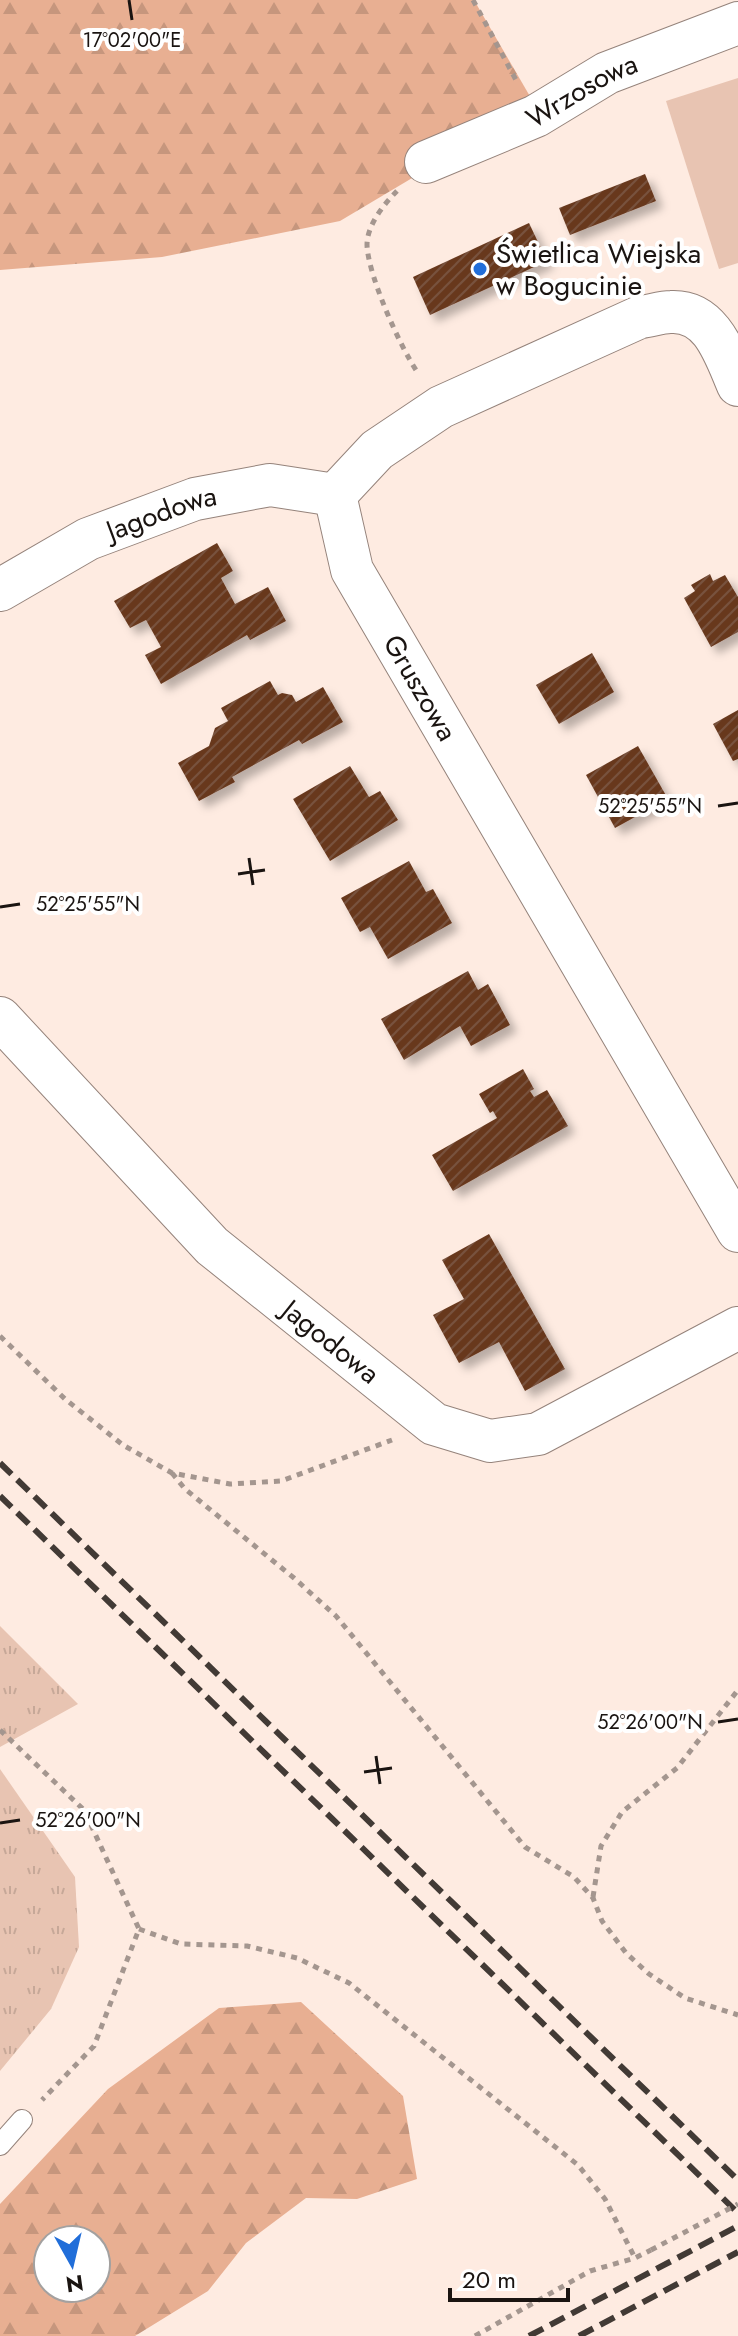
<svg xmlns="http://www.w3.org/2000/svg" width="738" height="2336" font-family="Jost,sans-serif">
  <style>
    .grass { fill: url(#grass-tufts) }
    .forest { fill: url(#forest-firs); fill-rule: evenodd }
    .garden { fill: #e8c4b2 }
    .building { fill: url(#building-hatch); filter: url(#shadow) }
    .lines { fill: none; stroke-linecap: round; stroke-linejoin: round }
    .service-casing { stroke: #95837b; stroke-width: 22 }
    .minor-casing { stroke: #95837b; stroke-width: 44 }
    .path { stroke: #a4968f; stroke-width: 5; stroke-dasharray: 6 6; stroke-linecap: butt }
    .service { stroke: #fff; stroke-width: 20 }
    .minor { stroke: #fff; stroke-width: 42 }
    .rail { stroke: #423a35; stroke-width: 6; stroke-dasharray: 16 8; stroke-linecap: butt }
    .path-bridge { stroke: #a4968f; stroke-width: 5; stroke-dasharray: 6 6; stroke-linecap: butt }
    .ticks { fill: none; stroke: #1a1411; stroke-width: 3 }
    .poi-dot { fill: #216ed9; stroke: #fff; stroke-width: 3 }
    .labels { text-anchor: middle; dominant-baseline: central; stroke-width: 8; stroke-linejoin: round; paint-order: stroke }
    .street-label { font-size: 28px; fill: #1a1411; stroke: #fff }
    .poi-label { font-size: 28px; fill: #1a1411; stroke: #fff; text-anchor: start }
    .ticks-label { font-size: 20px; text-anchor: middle; fill: #1a1411; stroke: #fff; stroke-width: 8; stroke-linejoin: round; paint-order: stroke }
  </style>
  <defs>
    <pattern id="grass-tufts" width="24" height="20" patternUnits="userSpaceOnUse" patternTransform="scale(2)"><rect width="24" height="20" fill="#e8c4b2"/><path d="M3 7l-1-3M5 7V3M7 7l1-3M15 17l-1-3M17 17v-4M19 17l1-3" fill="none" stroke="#c6a898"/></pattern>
    <pattern id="forest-firs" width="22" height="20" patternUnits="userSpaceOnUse" patternTransform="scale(2)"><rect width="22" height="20" fill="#e8af92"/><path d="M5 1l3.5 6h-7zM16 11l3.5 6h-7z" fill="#c6967d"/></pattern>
    <pattern id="building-hatch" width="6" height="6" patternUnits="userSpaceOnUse" patternTransform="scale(2)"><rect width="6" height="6" fill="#68391f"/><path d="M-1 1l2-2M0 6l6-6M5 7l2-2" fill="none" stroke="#78523e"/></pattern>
    <filter id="shadow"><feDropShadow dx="7" dy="7" stdDeviation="4" flood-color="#0004"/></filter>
  </defs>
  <rect width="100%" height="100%" fill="#feebe1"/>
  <g class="grass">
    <path d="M0,1626L78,1704L0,1747Z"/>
    <path d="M0,1769L75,1877L79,1947L51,2009L0,2071Z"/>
  </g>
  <g class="forest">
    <path d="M0,0H474L535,105L340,221L162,257L0,270Z"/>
    <path d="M301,2002L403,2096L417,2179L357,2199L306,2198L246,2243L208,2291L135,2336H0V2204L108,2089L219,2008ZM96,2240V2288H48V2240Z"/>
  </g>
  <path class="garden" d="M738,78V263L719,269L666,101Z"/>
  <g class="building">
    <path d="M645,174L656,201L570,235L559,208Z"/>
    <path d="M529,223L547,261L430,315L413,277Z"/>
    <path d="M217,543L233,571L221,578L235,604L268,587L286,621L250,640L247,635L161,684L145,655L161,647L146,620L130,628L114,601Z"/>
    <path d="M710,574L713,581L725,575L738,597V632L711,647L684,598L695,591L691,585Z"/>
    <path d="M592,653L614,692L559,724L536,685Z"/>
    <path d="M270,681L278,695L282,693L292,695L296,702L323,687L343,722L302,744L299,740L232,777L235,782L199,801L178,763L209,746L215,728L228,721L221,708Z"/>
    <path d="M738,710V759L733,761L713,724Z"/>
    <path d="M638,746L668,799L615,828L586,775Z"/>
    <path d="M350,766L369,797L380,791L398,820L330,861L293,799Z"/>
    <path d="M409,861L426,892L433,889L452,923L388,959L370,927L360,932L341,898Z"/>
    <path d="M468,971L478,990L488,984L510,1025L471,1046L460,1026L404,1060L381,1019Z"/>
    <path d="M523,1069L534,1089L530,1091L534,1097L547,1090L568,1126L453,1191L432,1155L497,1118L493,1111L490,1113L479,1094Z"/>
    <path d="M489,1234L565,1369L525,1391L499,1342L459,1363L433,1315L464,1299L442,1260Z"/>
  </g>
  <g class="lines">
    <defs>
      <path id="service" d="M0,2145L22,2120"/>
      <g id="minor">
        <path id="s1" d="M426,162L536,116L607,73L738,23"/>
        <path id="s2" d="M738,385C725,355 712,310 671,312C661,312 650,316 640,317L441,407L377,450L335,495L352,570L738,1231"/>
        <path id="s3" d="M0,590L88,539L195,499L270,485L335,495"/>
        <path id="s4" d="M0,1018L212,1246L434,1424L490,1441L538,1434L738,1328"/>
      </g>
    </defs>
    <use href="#service" class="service-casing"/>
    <use href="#minor" class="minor-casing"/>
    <g class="path">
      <path d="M473,0L516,80"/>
      <path d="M397,191C384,204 367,225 367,245C368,275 400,347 418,373"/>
      <path d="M0,1336L65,1399L123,1445L172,1473L230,1484L281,1481L392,1440"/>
      <path d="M172,1473L185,1489L294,1578L336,1616L525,1847L574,1877L593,1898L602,1921L626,1953L649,1974L685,1998L738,2015"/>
      <path d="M0,1730L84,1810L139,1929L94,2046L42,2100"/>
      <path d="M593,1897L601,1846L622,1812L677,1768L738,1690"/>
      <path d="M139,1929L181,1944L247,1946L297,1958L349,1983L578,2165L605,2199L635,2258"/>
      <path d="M475,2336L590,2271L635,2258L651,2250"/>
    </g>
    <use href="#service" class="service"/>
    <use href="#minor" class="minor"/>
    <g class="rail">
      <path d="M0,1463L738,2180"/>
      <path d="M0,1496L738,2213"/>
      <path d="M529,2336L738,2226"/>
      <path d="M579,2336L738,2252"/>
    </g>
    <path class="path-bridge" d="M651,2250L738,2204"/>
  </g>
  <path class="ticks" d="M129,0L132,20M718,806L738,803M249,858L253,885M238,874L265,870M0,907L20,904M718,1722L738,1719M376,1756L380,1784M364,1772L392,1768M0,1823L20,1820"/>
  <circle class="poi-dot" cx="480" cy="269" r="8"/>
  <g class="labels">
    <g class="street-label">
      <text stroke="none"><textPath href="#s1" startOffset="172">Wrzosowa</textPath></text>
      <text stroke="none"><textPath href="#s3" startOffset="180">Jagodowa</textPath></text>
      <text stroke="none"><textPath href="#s2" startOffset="708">Gruszowa</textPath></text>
      <text stroke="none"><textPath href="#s4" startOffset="464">Jagodowa</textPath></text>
    </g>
    <g class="poi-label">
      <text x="496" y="253">Świetlica Wiejska<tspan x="496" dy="32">w Bogucinie</tspan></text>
    </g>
  </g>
  <g class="ticks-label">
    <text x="132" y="47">17°02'00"E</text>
    <text x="650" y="813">52°25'55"N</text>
    <text x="88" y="911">52°25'55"N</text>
    <text x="650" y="1729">52°26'00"N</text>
    <text x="88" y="1827">52°26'00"N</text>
  </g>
  <g transform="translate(72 2264) rotate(172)"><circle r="38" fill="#ffffff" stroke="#a3a1a0" stroke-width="2"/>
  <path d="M0-6L14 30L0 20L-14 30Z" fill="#216ed9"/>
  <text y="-12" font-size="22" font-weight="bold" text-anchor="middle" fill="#1a1411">N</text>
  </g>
  <path d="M450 2288v12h118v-12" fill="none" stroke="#1a1411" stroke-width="4"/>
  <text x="462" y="2288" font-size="24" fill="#1a1411" stroke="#ffffff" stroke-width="6" paint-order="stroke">20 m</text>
</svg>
